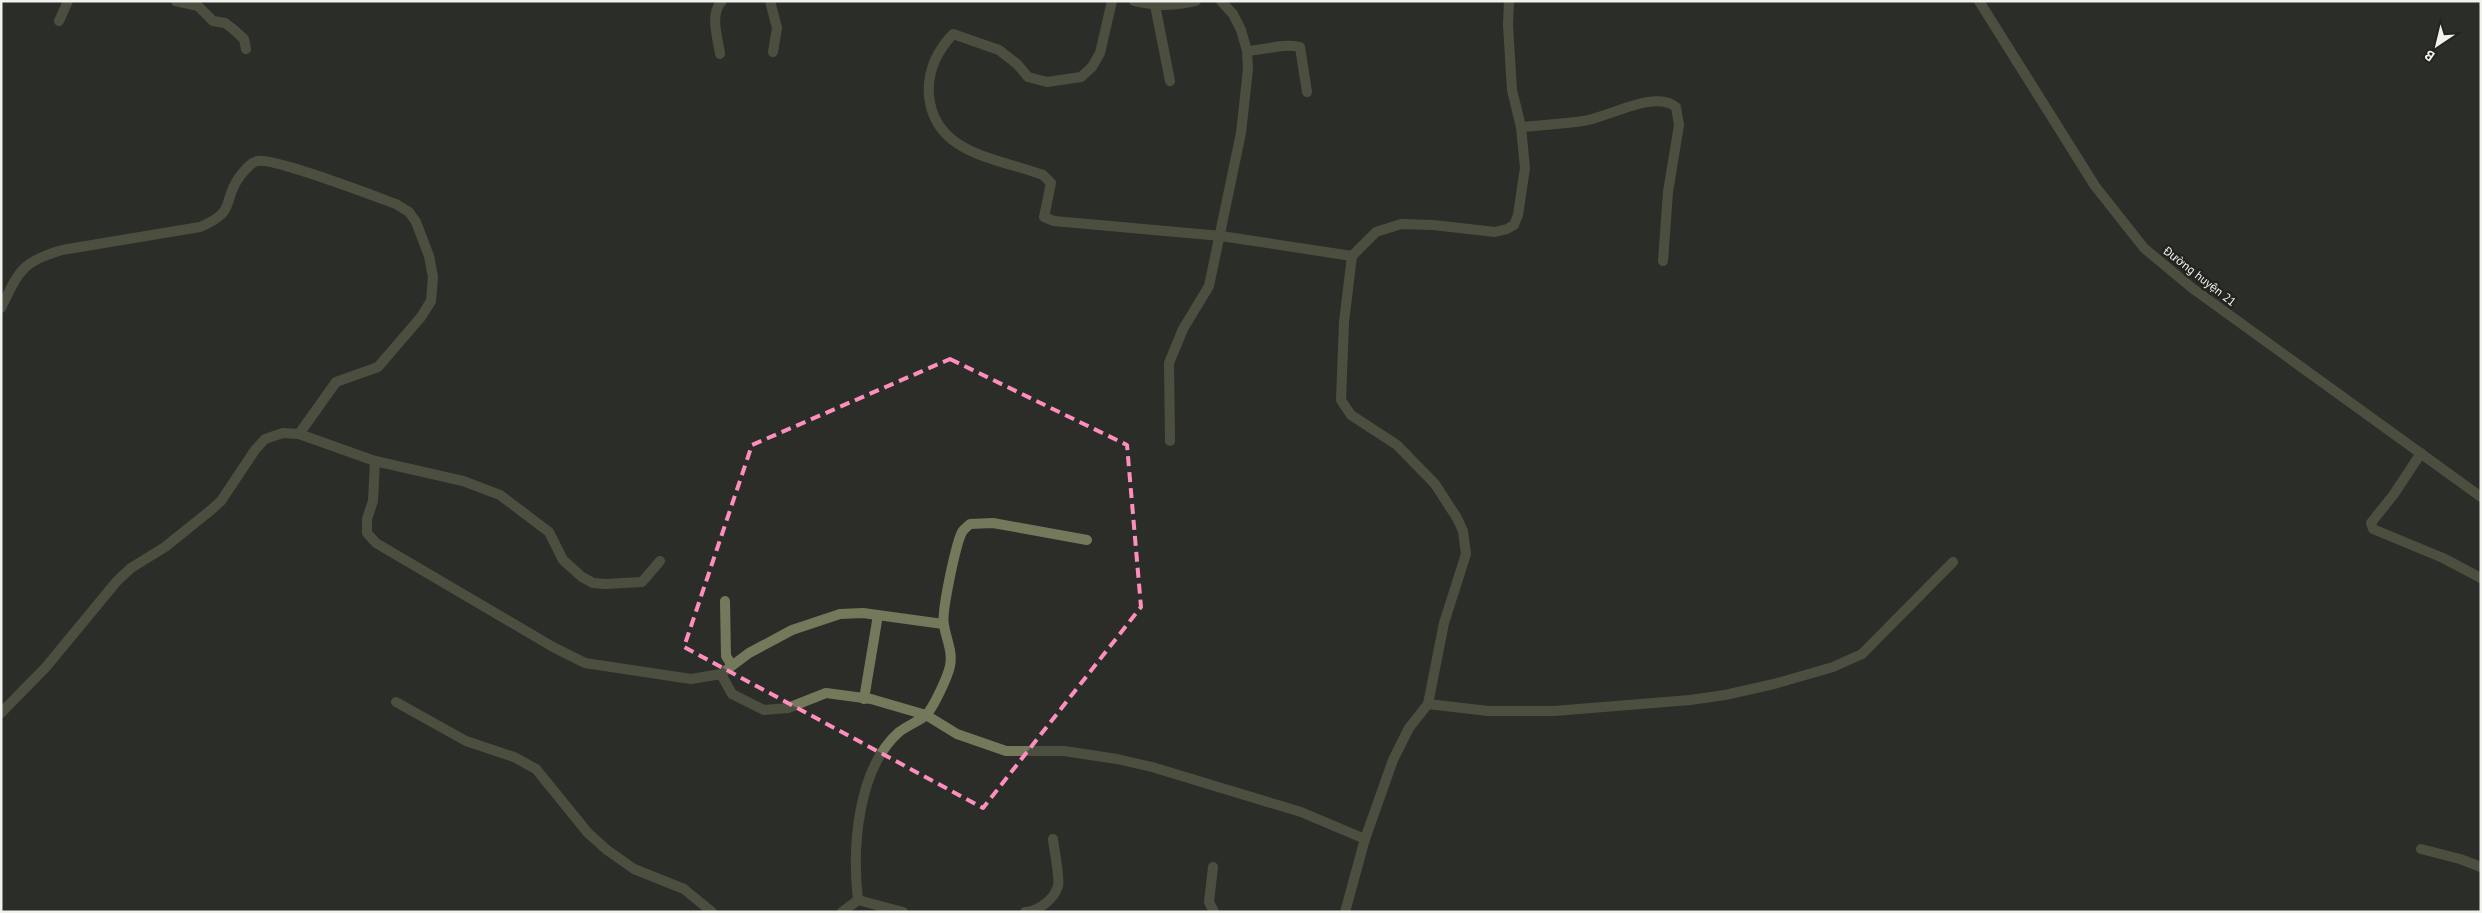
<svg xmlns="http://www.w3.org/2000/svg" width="2482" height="913" font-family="'PT Sans',sans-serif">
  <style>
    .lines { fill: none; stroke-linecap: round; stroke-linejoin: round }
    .minor { stroke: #74795b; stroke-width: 10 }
    .tertiary { stroke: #74795b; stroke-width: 10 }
    .marked { fill: none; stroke: #fe8ebd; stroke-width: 4; stroke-dasharray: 10 6; stroke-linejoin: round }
    .labels { text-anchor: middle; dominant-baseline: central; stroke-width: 5; stroke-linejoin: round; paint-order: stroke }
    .street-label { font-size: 12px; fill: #f1f1ee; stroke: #23231f }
  </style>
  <rect width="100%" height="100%" fill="#2c2d29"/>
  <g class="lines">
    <g class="minor">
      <path d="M176,1L198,6L213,21L225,23L233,29L244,39L246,49"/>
      <path d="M770,1L777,28L773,52"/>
      <path d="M1112,1L1100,53L1092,67L1081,77L1047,82L1028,77L1017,64L999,50L953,34C937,51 927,72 929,96C935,155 998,158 1043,175L1051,183L1044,217L1054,221L1221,236L1352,256"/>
      <path d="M1134,1C1154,6 1176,6 1196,1"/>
      <path d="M1155,5L1170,81"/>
      <path d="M59,21L68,1"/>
      <path d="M1247,51C1265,50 1283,43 1300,47L1307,92"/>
      <path d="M720,54C718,38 709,14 722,1"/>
      <path d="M1521,127C1541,125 1563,124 1583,121C1607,118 1655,89 1676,107L1679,125L1668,192L1663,261"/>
      <path d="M1,308C19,271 21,262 62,250L200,227C238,211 221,202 240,176C245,170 250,163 257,161C273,157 374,196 396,204L409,212L416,222L429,256L433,277L431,301L421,317L378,367L336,382L299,434"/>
      <path d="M1170,441L1169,363L1183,329L1209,286L1241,133L1248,69L1247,51L1241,30L1233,14L1221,1"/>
      <path d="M2421,453L2394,494L2371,523L2373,529L2443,558L2481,578"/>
      <path d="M375,461L373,501L367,519V533L376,543L553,647L585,663L691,679L721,674L749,653L792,630L840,614L863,613L943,624"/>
      <path d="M725,601L726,656L731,664"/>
      <path d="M721,674L732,694L764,710L788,708L826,693L871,699L926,715L957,734L1006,751H1064L1117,759L1152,767L1301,812L1365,839"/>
      <path d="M864,699L878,615"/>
      <path d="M396,702L466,741L514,757L536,769L588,833L607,850L634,869L684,889L712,912"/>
      <path d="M1428,704L1488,711H1554L1690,700L1725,695L1774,684L1833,667L1862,654L1953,562"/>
      <path d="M1,713L46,667L117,581L131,568L165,547L211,510L221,501L255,450L265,439L283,433L299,434L375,461L463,481L500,495L549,532L563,560L582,577L593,583L605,584L642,582L660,561"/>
      <path d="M2421,849L2460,859L2481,867"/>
      <path d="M1213,867L1209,902L1214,912"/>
      <path d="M858,900L903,912"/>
      <path d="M842,912L858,900C852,849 857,769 899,732C907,726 917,722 925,716C933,709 948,676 950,666C953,651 946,639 944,625C941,612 956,544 962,532C964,529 968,526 970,524L993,523L1087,540"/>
      <path d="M1025,912C1038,911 1054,900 1058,886C1060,876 1054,850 1053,839"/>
      <path d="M1345,912L1365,839L1393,760L1409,728L1428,704L1444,623L1466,554L1463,531L1457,518L1435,484L1397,445L1351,415L1341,400L1344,322L1352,256L1376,232L1401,224L1433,225L1495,232L1507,229L1514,225L1518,215L1525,168L1521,127L1512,90L1508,25L1509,1"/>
    </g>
    <path class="tertiary" d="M1979,1L2095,186L2144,248L2192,288L2481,497"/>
  </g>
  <path d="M0 0H2482V913H0ZM950,359L1127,445L1141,607L983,808L684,647L752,445Z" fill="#2c2d29" fill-opacity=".55" fill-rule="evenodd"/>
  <path class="marked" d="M950,359L1127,445L1141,607L983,808L684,647L752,445Z"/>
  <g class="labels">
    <g class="street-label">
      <text transform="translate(2200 276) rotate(38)">Đường huyện 21</text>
    </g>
  </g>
  <rect width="2482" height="913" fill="none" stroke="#f1f1ee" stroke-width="5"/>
  <g transform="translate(2437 45) rotate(215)" stroke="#23231f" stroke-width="4" paint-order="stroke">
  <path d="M0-4L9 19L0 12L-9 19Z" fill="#f1f1ee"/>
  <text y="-8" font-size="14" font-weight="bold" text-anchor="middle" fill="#f1f1ee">B</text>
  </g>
</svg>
